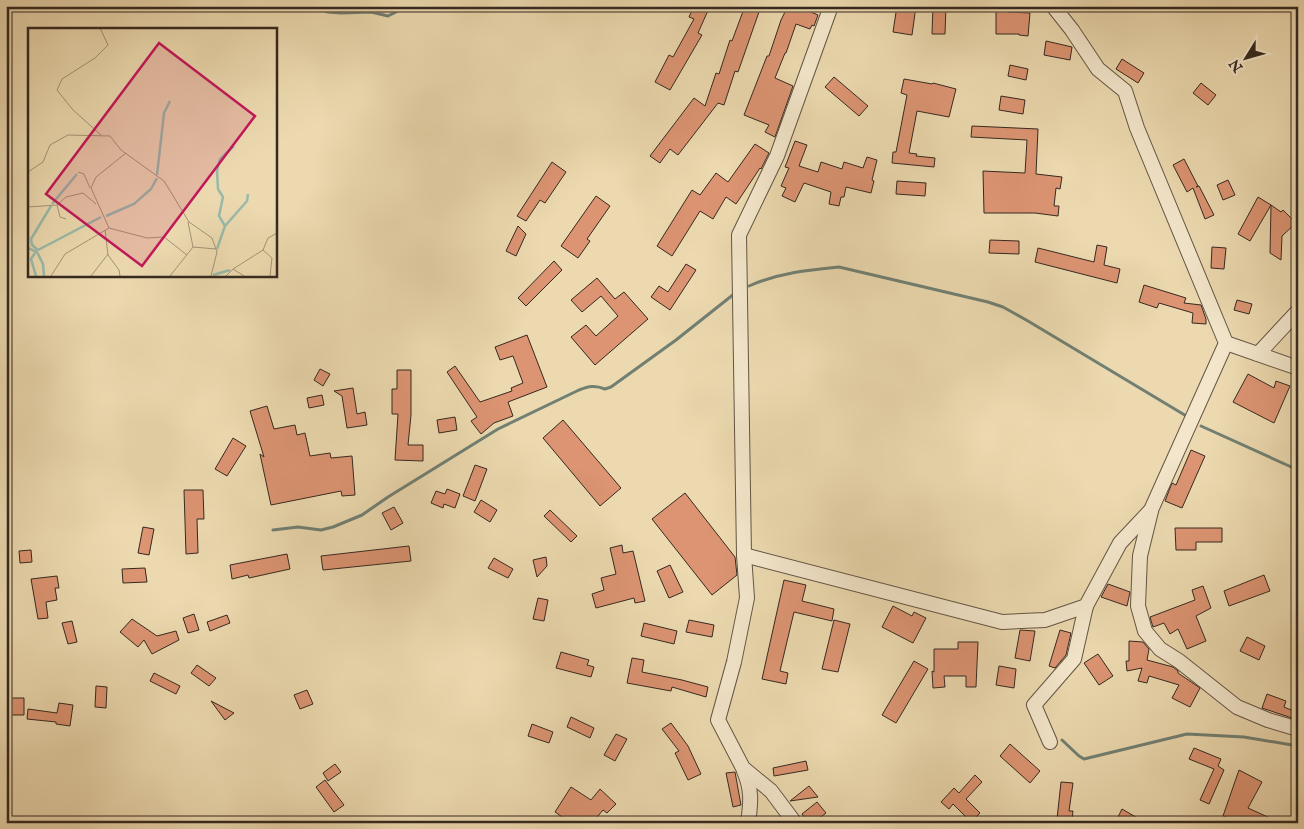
<svg xmlns="http://www.w3.org/2000/svg" width="1304" height="829" font-family="'IM FELL English',serif">
  <style>
    .lines { fill: none; stroke-linecap: round; stroke-linejoin: round }
    .stream { stroke: #718073; stroke-width: 3 }
    .building { fill: #dc9472; stroke: #352920 }
    .minor-casing { stroke: #635544; stroke-width: 16 }
    .minor { stroke: #f3e6cb; stroke-width: 14 }
    .inset-river { fill: none; stroke: #99baaa; stroke-width: 2.5 }
    .inset-road { fill: none; stroke: #a39376; stroke-width: 1 }
    .view { fill: #c2185b; fill-opacity: 0.15; stroke: #c2185b; stroke-width: 2.5 }
    .inset-edge { fill: none; stroke: #352920; stroke-width: 2.5 }
  </style>
  <rect width="100%" height="100%" fill="#ecd9af"/>
  <filter id="stains"><feTurbulence type="fractalNoise" baseFrequency=".004" numOctaves="4"/><feColorMatrix values="0 0 0 0 .2 0 0 0 0 .09 0 0 0 0 .02 0 0 0 .5 -.17"/></filter>
  <radialGradient id="worn" r=".72"><stop offset=".6" stop-color="#630" stop-opacity="0"/><stop offset="1" stop-color="#630" stop-opacity=".3"/></radialGradient>
  <g class="lines">
    <g class="stream">
      <path d="M309,6L328,12L341,13L371,12L388,16L408,6"/>
      <path d="M749,286C778,273 808,270 839,267L988,302L1003,307L1028,321L1188,417"/>
      <path d="M1201,426L1298,470"/>
      <path d="M273,530L298,527L321,530L333,527L362,515L388,497L498,429L579,390C589,386 595,385 605,389L611,387L676,340L734,294"/>
      <path d="M1062,740L1079,756L1084,759L1187,734L1244,737L1298,746"/>
    </g>
  </g>
  <g class="building">
    <path d="M694,6H710L698,33L702,35L670,90L655,82L669,55L673,57L694,19L689,17Z"/>
    <path d="M745,6H751L760,9L738,72L735,71L724,105L718,103L678,155L670,149L660,163L650,156L694,98L705,106L716,73L719,74L730,40L732,41Z"/>
    <path d="M788,6H797L818,15L814,26L812,25L810,29L796,24L786,53H785L775,78L793,86L775,137L765,132L769,125L744,115L767,56H769L781,20Z"/>
    <path d="M897,6H916L912,35L893,32Z"/>
    <path d="M933,6H946L945,34H932Z"/>
    <path d="M996,6H1009L1008,12L1030,13L1028,36L1019,35V34H996Z"/>
    <path d="M1046,41L1072,47L1070,60L1044,55Z"/>
    <path d="M1122,59L1144,73L1138,83L1116,69Z"/>
    <path d="M1010,65L1028,69L1026,80L1008,76Z"/>
    <path d="M834,77L868,106L859,116L825,87Z"/>
    <path d="M904,79L932,84L933,83L956,89L949,117L917,111L909,153L917,154L916,156L935,158L934,167L892,163L893,152H896L907,95L901,93Z"/>
    <path d="M1201,83L1216,95L1208,105L1193,93Z"/>
    <path d="M1001,96L1025,100L1023,114L999,110Z"/>
    <path d="M972,126L1038,129L1036,174L1062,177L1060,189L1056,188L1054,206H1059L1058,216L1035,213H984L983,171L1025,173L1027,140L971,137Z"/>
    <path d="M795,141L807,145L799,166L818,172L821,162L842,169L844,162L863,168L867,157L877,160L872,180L874,181L871,193L846,187L844,197H841L839,206L829,204L831,192L804,183L795,202L782,196L786,188L781,186L789,168L785,167Z"/>
    <path d="M755,144L769,153L761,169L760,168L736,204L726,197L713,219L700,211L672,256L657,246L692,190L700,195L716,173L728,182Z"/>
    <path d="M1184,159L1198,186L1196,187L1199,186L1214,215L1205,219L1193,188L1187,192L1173,165Z"/>
    <path d="M552,162L566,172L545,203L540,200L526,221L517,216Z"/>
    <path d="M1228,180L1235,195L1223,200L1217,185Z"/>
    <path d="M897,181L926,183L925,196L896,194Z"/>
    <path d="M596,196L610,206L587,239L590,241L578,258L561,246Z"/>
    <path d="M1258,197L1271,205L1250,241L1238,234Z"/>
    <path d="M1271,205L1281,212L1283,210L1296,223L1282,236L1281,260L1270,253Z"/>
    <path d="M518,226L526,234L516,256L506,251Z"/>
    <path d="M990,240L1019,241V254L989,253Z"/>
    <path d="M1097,245L1107,247L1104,265L1120,269L1117,283L1035,262L1038,248L1094,262Z"/>
    <path d="M1212,247L1226,248L1224,269L1211,268Z"/>
    <path d="M554,261L562,270L526,306L518,298Z"/>
    <path d="M686,264L696,270L670,310L651,297L659,286L668,292Z"/>
    <path d="M597,278L615,299L624,292L648,319L595,365L571,337L586,325L596,336L618,316L601,296L582,312L571,300Z"/>
    <path d="M1144,285L1186,298L1184,303L1201,305L1206,319V324L1192,323L1193,313L1159,303L1157,308L1139,302Z"/>
    <path d="M1237,300L1252,304L1249,314L1234,310Z"/>
    <path d="M527,335L547,387L508,402L513,416L494,423L481,434L471,421L477,417L447,372L455,366L480,402L512,391L511,388L523,383L513,356L500,360L495,347Z"/>
    <path d="M320,369L330,374L323,386L314,380Z"/>
    <path d="M397,370H411V415L408,445H423V461L395,460L398,414H392V389H397Z"/>
    <path d="M1248,374L1274,388L1276,381L1290,386L1274,423L1233,402Z"/>
    <path d="M353,388L357,414L365,412L367,425L347,428L342,396L334,391Z"/>
    <path d="M322,395L324,405L309,408L307,398Z"/>
    <path d="M267,406L274,429L295,425L297,435L305,433L310,456L330,453L331,458L352,456L355,495L342,496L341,491L271,505L260,454L264,457L250,411Z"/>
    <path d="M455,417L457,430L439,433L437,420Z"/>
    <path d="M563,420L621,488L600,506L543,438Z"/>
    <path d="M233,438L246,446L227,476L215,469Z"/>
    <path d="M1191,450L1205,456L1182,508L1165,501L1172,483L1176,485Z"/>
    <path d="M475,465L487,469L475,501L463,496Z"/>
    <path d="M447,489L460,494L455,508L444,504L443,508L431,503L436,491L445,494Z"/>
    <path d="M184,490H203L204,519H197L198,553L186,554Z"/>
    <path d="M685,493L735,557L737,575L712,595L652,519Z"/>
    <path d="M481,500L497,510L490,522L474,512Z"/>
    <path d="M394,507L403,523L391,530L382,513Z"/>
    <path d="M550,510L577,536L571,542L544,516Z"/>
    <path d="M143,527L154,529L149,555L138,553Z"/>
    <path d="M1175,528H1222V542H1196V550H1176Z"/>
    <path d="M622,545L623,553L633,551L645,601L635,603L634,598L596,608L592,594L604,590L601,578L616,574L610,548Z"/>
    <path d="M409,546L411,561L323,570L321,556Z"/>
    <path d="M31,550L32,562L20,563L19,551Z"/>
    <path d="M287,554L290,569L249,578L248,575L232,579L230,565Z"/>
    <path d="M546,557L547,566L537,577L533,560Z"/>
    <path d="M494,558L513,569L508,578L488,568Z"/>
    <path d="M670,565L683,592L669,598L657,571Z"/>
    <path d="M145,568L147,582L123,583L122,569Z"/>
    <path d="M1264,575L1270,591L1229,606L1224,591Z"/>
    <path d="M57,576L59,588H55L57,600L46,602L48,618L38,619L31,579Z"/>
    <path d="M784,580L806,585L802,601L834,609L832,621L794,612L780,671L788,673L786,684L762,679Z"/>
    <path d="M1108,584L1130,592L1127,606L1101,597Z"/>
    <path d="M1203,586L1211,608L1196,616L1206,641L1187,649L1178,629L1170,634L1164,623L1153,627L1150,617L1195,600L1192,590Z"/>
    <path d="M538,598L548,600L544,621L533,619Z"/>
    <path d="M893,606L912,616L914,612L926,618L913,643L882,627Z"/>
    <path d="M194,614L199,630L188,633L183,618Z"/>
    <path d="M227,615L230,623L210,631L207,622Z"/>
    <path d="M132,619L157,636L176,631L179,640L152,654L144,640L138,647L120,632Z"/>
    <path d="M689,620L714,625L712,637L686,632Z"/>
    <path d="M834,620L850,624L838,672L822,669Z"/>
    <path d="M72,621L77,642L68,644L62,623Z"/>
    <path d="M644,623L677,631L674,644L641,636Z"/>
    <path d="M1020,630L1035,631L1030,661L1015,658Z"/>
    <path d="M1060,630L1071,633L1066,655L1055,668L1049,666Z"/>
    <path d="M1247,637L1265,646L1259,660L1240,651Z"/>
    <path d="M1129,641L1143,642L1149,649L1147,660L1173,667L1178,671V673L1200,688L1190,707L1172,698L1179,685L1149,676L1147,683L1138,681L1142,668L1127,671L1126,661H1129Z"/>
    <path d="M958,642H978L976,687H966V676H944L945,687L933,688L932,671L934,672V649H958Z"/>
    <path d="M561,652L589,660L587,665L594,667L591,677L556,668Z"/>
    <path d="M1098,654L1113,676L1099,685L1084,663Z"/>
    <path d="M632,658L644,660L642,672L682,680L708,687L706,697L672,687L671,691L627,683Z"/>
    <path d="M914,661L928,669L896,723L882,715Z"/>
    <path d="M197,665L216,678L209,686L191,673Z"/>
    <path d="M999,666L1016,669L1014,688L996,685Z"/>
    <path d="M154,673L180,686L176,694L150,681Z"/>
    <path d="M96,686L107,687L106,708L95,707Z"/>
    <path d="M307,690L313,704L300,709L294,695Z"/>
    <path d="M1267,694L1286,701L1284,707L1298,713V720L1262,708Z"/>
    <path d="M12,698H24V715H11Z"/>
    <path d="M211,701L234,713L225,720Z"/>
    <path d="M59,703L73,705L70,726L56,724V722L27,719L28,709L57,713Z"/>
    <path d="M571,717L594,728L590,738L567,727Z"/>
    <path d="M671,723L688,746L701,774L688,780L675,753L679,751L662,729Z"/>
    <path d="M532,724L553,732L549,743L528,736Z"/>
    <path d="M616,734L627,739L615,761L604,755Z"/>
    <path d="M1010,744L1040,771L1030,783L1000,756Z"/>
    <path d="M1194,748L1221,759L1218,766L1224,770L1209,804L1200,800L1214,769L1189,759Z"/>
    <path d="M806,761L808,770L774,776L773,768Z"/>
    <path d="M335,764L341,772L328,781L323,773Z"/>
    <path d="M1239,770L1262,782L1248,808L1281,823H1236L1226,819L1227,817L1223,816Z"/>
    <path d="M735,772L741,805L733,807L726,773Z"/>
    <path d="M975,775L982,782L966,799L980,813L971,822L953,804L949,809L941,802L954,788L959,793Z"/>
    <path d="M325,780L344,805L334,812L316,787Z"/>
    <path d="M1061,782L1073,783L1069,811H1073L1072,820L1057,819Z"/>
    <path d="M809,786L818,797L790,801Z"/>
    <path d="M571,787L591,800L600,789L616,804L607,813L603,810L592,823H571L555,812Z"/>
    <path d="M817,802L826,813L813,823H808L802,814Z"/>
    <path d="M1122,809L1146,823H1115Z"/>
  </g>
  <g class="lines">
    <defs>
      <g id="minor">
        <path d="M1226,343L1298,368"/>
        <path d="M1258,354L1298,311"/>
        <path d="M1151,511L1140,556L1138,606L1145,631L1160,649L1179,661L1237,707L1268,720L1298,729"/>
        <path d="M744,555L1002,622L1045,620L1086,606L1120,543L1151,510L1226,343L1137,128L1125,91L1098,69L1072,30L1053,6"/>
        <path d="M1050,742L1034,705L1074,659L1086,606"/>
        <path d="M744,771C752,790 751,802 748,823"/>
        <path d="M795,823L771,791L743,768L718,720L734,662L747,598L744,555L739,235L777,156L831,6"/>
      </g>
    </defs>
    <use href="#minor" class="minor-casing"/>
    <use href="#minor" class="minor"/>
  </g>
  <g transform="translate(28 28)">
    <rect width="249" height="249" fill="#ecd9af"/>
    <path class="inset-river" d="M129,147L136,85L142,73M24,176L49,146M78,188L106,176L123,161L129,150M197,198L219,173L220,166M0,220L9,224L15,236L16,248M189,221L197,198L191,188L195,169L190,161L189,143L192,131L206,118M10,222L73,189M10,222L4,217L3,211L23,178M7,225L3,231L8,248M185,247L202,242"/>
    <path class="inset-road" d="M72,0L80,17L67,30L34,51L29,62L45,82L73,107M98,125L68,149L63,160L81,200L119,210L136,209L159,227M0,144L15,134L22,117L40,107L82,108L93,122L136,153L161,194L184,210L189,224L183,248M50,144L56,146L62,160M29,177L38,169L55,165L68,176M0,179L29,177L32,189L38,191M160,194L165,219M77,202L80,227L91,242L92,248M235,222L240,210L249,205M205,241L235,222L244,230L242,248M23,248L37,226L81,200M63,248L80,226M142,248L165,219L188,221M198,248L205,241L216,248"/>
    <path class="view" d="M131,15L227,88L114,238L18,166Z"/>
    <rect width="249" height="249" class="inset-edge"/>
  </g>
  <rect width="1304" height="829" fill="none" stroke="#ecd9af" stroke-width="25"/>
  <rect x="8" y="8" width="1289" height="814" fill="none" stroke="#352920" stroke-width="2.5"/>
  <rect x="12" y="12" width="1279" height="804" fill="none" stroke="#352920"/>
  <g transform="translate(1246 58) rotate(233)" stroke="#f3e6cb" stroke-width="4" paint-order="stroke">
  <path d="M0-4L9 19L0 12L-9 19Z" fill="#352920"/>
  <text y="-8" font-size="14" font-weight="bold" text-anchor="middle" fill="#352920">N</text>
  </g>
  <rect width="100%" height="100%" filter="url(#stains)"/>
  <rect width="100%" height="100%" fill="url(#worn)"/>
</svg>
